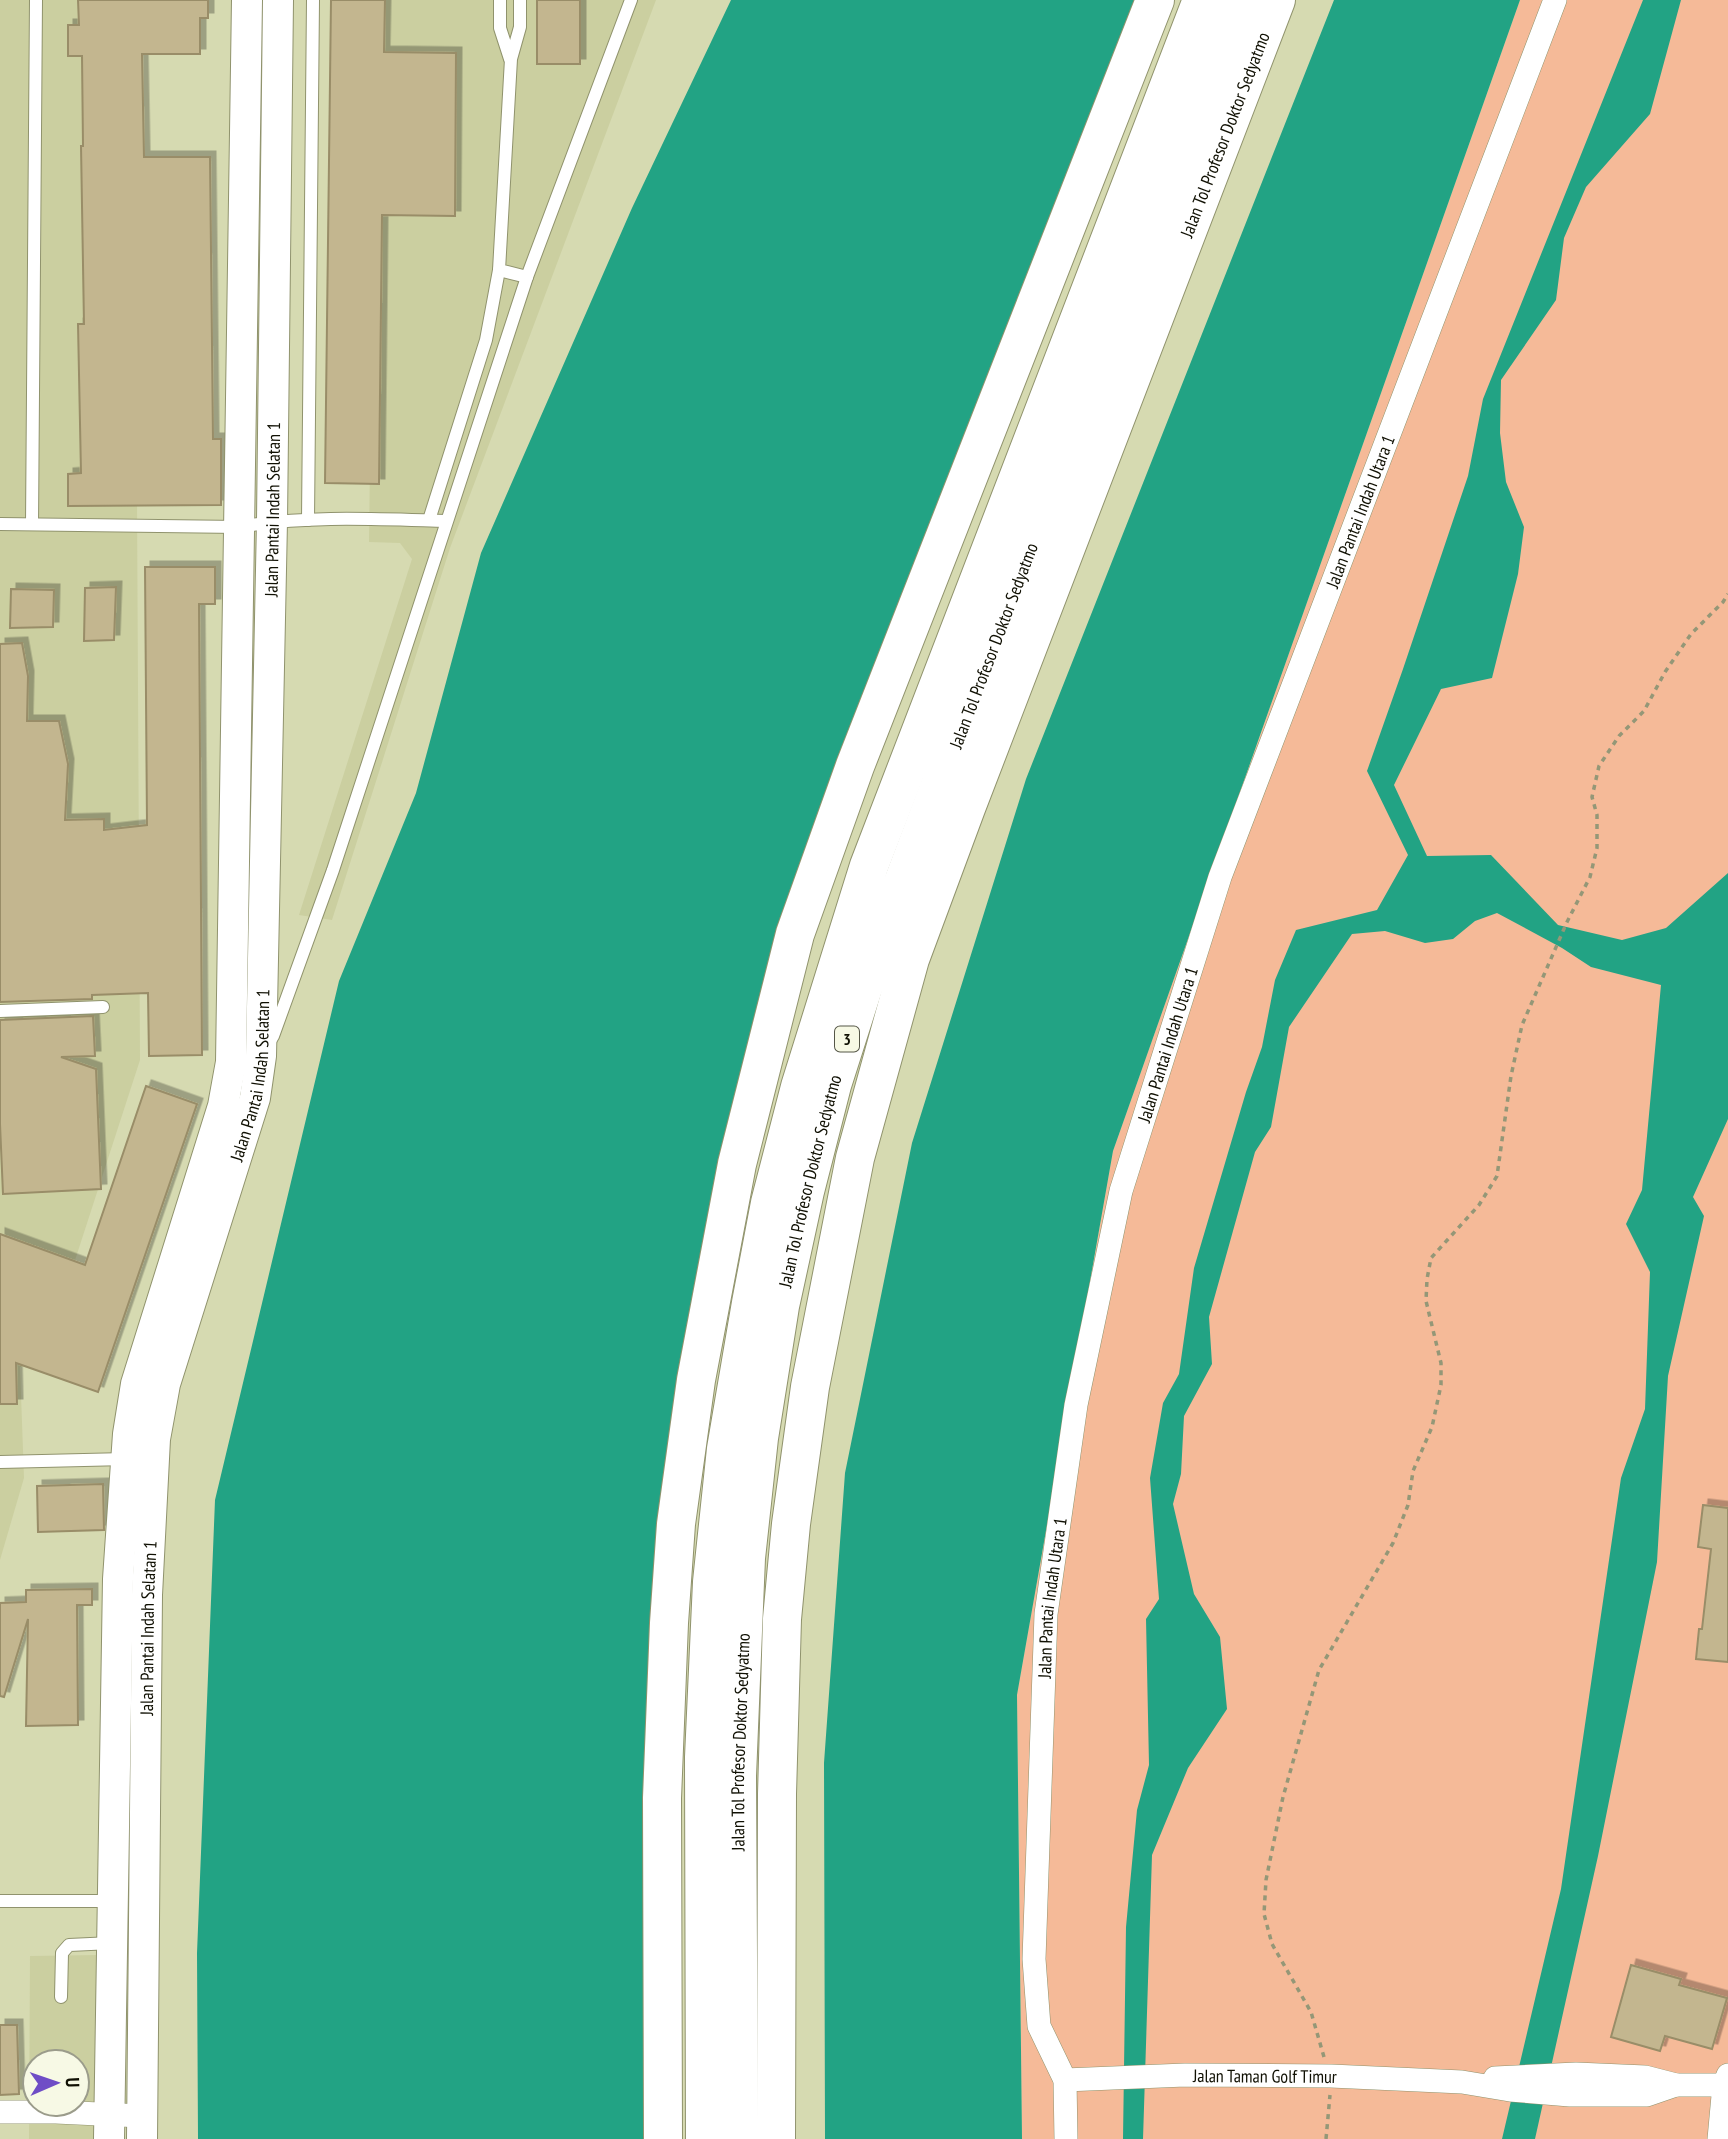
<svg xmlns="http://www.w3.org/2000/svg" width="1728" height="2139" font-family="'PT Sans Narrow',sans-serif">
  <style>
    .built { fill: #cbcfa0; fill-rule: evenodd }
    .green { fill: #f5ba98 }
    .water { fill: #22a384 }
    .building { fill: #c3b68f; stroke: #998d68; stroke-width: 2; filter: url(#shadow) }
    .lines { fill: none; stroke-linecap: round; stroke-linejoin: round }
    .service-casing { stroke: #90936d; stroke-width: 14 }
    .minor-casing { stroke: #90936d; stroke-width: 24 }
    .tertiary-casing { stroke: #90936d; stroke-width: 32 }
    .motorway-casing { stroke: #90936d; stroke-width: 40 }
    .path { stroke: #949777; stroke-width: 3.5; stroke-dasharray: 5 5; stroke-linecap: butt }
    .service { stroke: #fff; stroke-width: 12 }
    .minor { stroke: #fff; stroke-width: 23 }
    .tertiary { stroke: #fff; stroke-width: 30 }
    .motorway { stroke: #fff; stroke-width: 38 }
    .labels { text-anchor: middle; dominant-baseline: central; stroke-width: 7; stroke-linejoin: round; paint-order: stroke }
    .shield { fill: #f7f9e5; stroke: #555647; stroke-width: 2 }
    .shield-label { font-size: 16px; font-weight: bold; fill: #101003 }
    .street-label { font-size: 18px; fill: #101003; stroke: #f7f9e5 }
  </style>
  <defs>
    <filter id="shadow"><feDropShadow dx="5.5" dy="-5.5" stdDeviation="0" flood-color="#0004"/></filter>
  </defs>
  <rect width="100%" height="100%" fill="#d6dab1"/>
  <g class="built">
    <path d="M0,0H120L137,502L140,1060L41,1365L20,1367L24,1478L0,1560Z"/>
    <path d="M376,0H656L450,548L332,920L299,915L412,559L400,543L369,542Z"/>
    <path d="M98,1955L99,2139H29L30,1956ZM35,2062H77V2104H35Z"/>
  </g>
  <path class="green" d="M1520,0H1728V2139H1022L1017,1695L1113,1151Z"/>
  <g class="water">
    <path d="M731,0H1146L784,948L663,1528L657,2139H198L197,1953L215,1500L339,981L416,793L481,553L632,208Z"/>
    <path d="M1334,0H1520L1113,1151L1017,1695L1022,2139H825L824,1763L845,1473L912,1143L1026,779Z"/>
    <path d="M1643,0H1681L1650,114L1586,187L1564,238L1556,300L1501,380L1500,433L1506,482L1524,527L1518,574L1492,678L1441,689L1394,785L1427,856L1491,855L1558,925L1622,940L1666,928L1728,873V1119L1693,1197L1704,1216L1668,1376L1657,1562L1598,1856L1535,2139H1502L1561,1889L1621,1478L1645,1409L1650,1272L1626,1224L1642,1190L1661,985L1591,967L1562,948L1497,913L1475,921L1453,939L1425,943L1385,931L1352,934L1289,1027L1271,1127L1255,1152L1209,1317L1212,1364L1184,1416L1181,1474L1173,1504L1194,1594L1220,1637L1227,1709L1188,1768L1152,1855L1143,2139H1123L1126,1927L1137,1810L1149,1765L1146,1619L1159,1599L1150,1478L1163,1403L1179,1374L1194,1268L1246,1092L1262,1047L1275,980L1296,930L1377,910L1408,855L1367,771L1403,669L1468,476L1483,399Z"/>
  </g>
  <g class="building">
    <path d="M78,0H208V18H200V54H142L144,157H210L213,439H221V505L68,506V474L81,473L78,324H84L81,146H83L82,56H68V25H79Z"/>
    <path d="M331,0H385L384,52L456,53L455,216L382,215L379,484L325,483Z"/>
    <rect x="537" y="0" width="43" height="64"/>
    <path d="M145,567H215V604H199L202,1055L149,1056L148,993L92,995V999L0,1002V644L22,643L28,676L27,721H59L68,764L65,820L104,819V830L147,825Z"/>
    <path d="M116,587L114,640L84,641L85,588Z"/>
    <path d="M11,589L54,590L53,627L10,628Z"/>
    <path d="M93,1016L95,1056L61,1057L96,1069L101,1189L3,1194L0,1124V1020Z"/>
    <path d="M146,1086L197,1104L98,1392L16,1363L17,1404H0V1234L85,1265Z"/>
    <path d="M103,1484L104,1530L38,1532L37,1486Z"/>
    <path d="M1703,1505L1728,1508V1662L1696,1659L1699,1629H1702L1711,1549L1698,1547Z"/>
    <path d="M92,1589V1605H77L78,1725L26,1726L28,1619L4,1697L0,1696V1603L26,1602V1590Z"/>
    <path d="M1631,1965L1681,1979L1679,1985L1727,1998L1712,2049L1665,2036L1660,2051L1611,2037Z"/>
    <path d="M0,2025H17L19,2094L0,2095Z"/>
  </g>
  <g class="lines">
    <defs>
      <g id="service">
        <path d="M500,0V28L510,59"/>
        <path d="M520,0V27L511,59L499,270L527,277"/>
        <path d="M308,520L313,0"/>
        <path d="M429,520L486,340L499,270"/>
        <path d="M0,524L239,527C307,515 377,519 446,521"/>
        <path d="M32,524L36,0"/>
        <path d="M0,1011L103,1007"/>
        <path d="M270,1041L273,1036L333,870L527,277L631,0"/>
        <path d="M0,1462L126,1459"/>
        <path d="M0,1901H112"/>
        <path d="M61,1997L62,1953L69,1945L112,1943"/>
      </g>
      <g id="minor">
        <path d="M1495,2078L1576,2074L1645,2077L1676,2085H1728"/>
        <path id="s1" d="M1065,2080L1185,2075L1331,2076L1462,2082L1510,2090L1570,2095H1647L1676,2085"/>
        <path d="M0,2112H56L142,2116"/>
        <path id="s2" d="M1066,2139L1065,2080L1039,2026L1034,1959L1046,1614L1076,1405L1121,1191L1220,877L1555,0"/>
        <path d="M1719,2139L1724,2085L1728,2075"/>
      </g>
      <g id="tertiary">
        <path d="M109,2139L118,1579L128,1434L136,1384L223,1106L231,1062L247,0"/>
        <path id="s3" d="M142,2139L147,1595L155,1439L165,1384L255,1098L261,1056L272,521L278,0"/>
      </g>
      <g id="motorway">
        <path d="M663,2139L662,1798L669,1623L676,1524L696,1380L737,1164L795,934L855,766L1155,0"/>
        <path d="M705,2139L704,1757L712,1582L726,1449L751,1303L770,1203L800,1087L869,866L1202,0"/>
        <path id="s4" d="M739,2139L737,1776L746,1558L759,1438L780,1306L805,1191L832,1085L863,988L1238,0"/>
        <path id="s5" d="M776,2139L777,1794L782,1619L791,1524L810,1387L855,1158L910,959L966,808L1276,0"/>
      </g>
    </defs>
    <use href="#service" class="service-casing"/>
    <use href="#minor" class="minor-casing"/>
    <use href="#tertiary" class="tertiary-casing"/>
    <use href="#motorway" class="motorway-casing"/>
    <g class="path">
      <path d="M1324,2057L1311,2012L1272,1944L1264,1914L1266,1880L1283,1797L1319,1670L1393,1543L1408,1505L1413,1471L1432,1427L1441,1385V1363L1426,1301L1427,1279L1431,1258L1479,1205L1497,1176L1511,1076L1522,1025L1567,922L1590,877L1597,848V815L1592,797L1599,766L1619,736L1644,711L1665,672L1691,634L1723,602L1728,594"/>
      <path d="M1326,2139L1330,2095"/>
    </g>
    <use href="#service" class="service"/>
    <use href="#minor" class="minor"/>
    <use href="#tertiary" class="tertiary"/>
    <use href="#motorway" class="motorway"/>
  </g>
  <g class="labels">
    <rect class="shield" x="835" y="1026.5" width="24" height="25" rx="5"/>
    <g class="shield-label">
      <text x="847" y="1039">3</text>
    </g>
    <g class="street-label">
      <text stroke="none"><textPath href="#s5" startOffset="2076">Jalan Tol Profesor Doktor Sedyatmo</textPath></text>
      <text stroke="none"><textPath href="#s3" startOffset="1645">Jalan Pantai Indah Selatan 1</textPath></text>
      <text stroke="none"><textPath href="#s2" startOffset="1682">Jalan Pantai Indah Utara 1</textPath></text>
      <text stroke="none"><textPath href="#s4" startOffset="1531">Jalan Tol Profesor Doktor Sedyatmo</textPath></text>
      <text stroke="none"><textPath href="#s2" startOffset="1115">Jalan Pantai Indah Utara 1</textPath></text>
      <text stroke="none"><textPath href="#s3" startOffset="1078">Jalan Pantai Indah Selatan 1</textPath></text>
      <text stroke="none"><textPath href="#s4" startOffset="964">Jalan Tol Profesor Doktor Sedyatmo</textPath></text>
      <text stroke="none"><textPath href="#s2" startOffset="548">Jalan Pantai Indah Utara 1</textPath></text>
      <text stroke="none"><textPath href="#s3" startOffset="511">Jalan Pantai Indah Selatan 1</textPath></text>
      <text stroke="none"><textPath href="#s4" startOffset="397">Jalan Tol Profesor Doktor Sedyatmo</textPath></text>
      <text stroke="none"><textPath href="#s1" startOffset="200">Jalan Taman Golf Timur</textPath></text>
    </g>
  </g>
  <g transform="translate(56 2083) rotate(88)"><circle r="33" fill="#f7f9e5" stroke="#9b9c8b" stroke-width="2"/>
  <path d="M0-5L12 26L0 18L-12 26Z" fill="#6f4dc6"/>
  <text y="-10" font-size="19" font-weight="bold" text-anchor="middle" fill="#101003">U</text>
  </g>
</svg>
